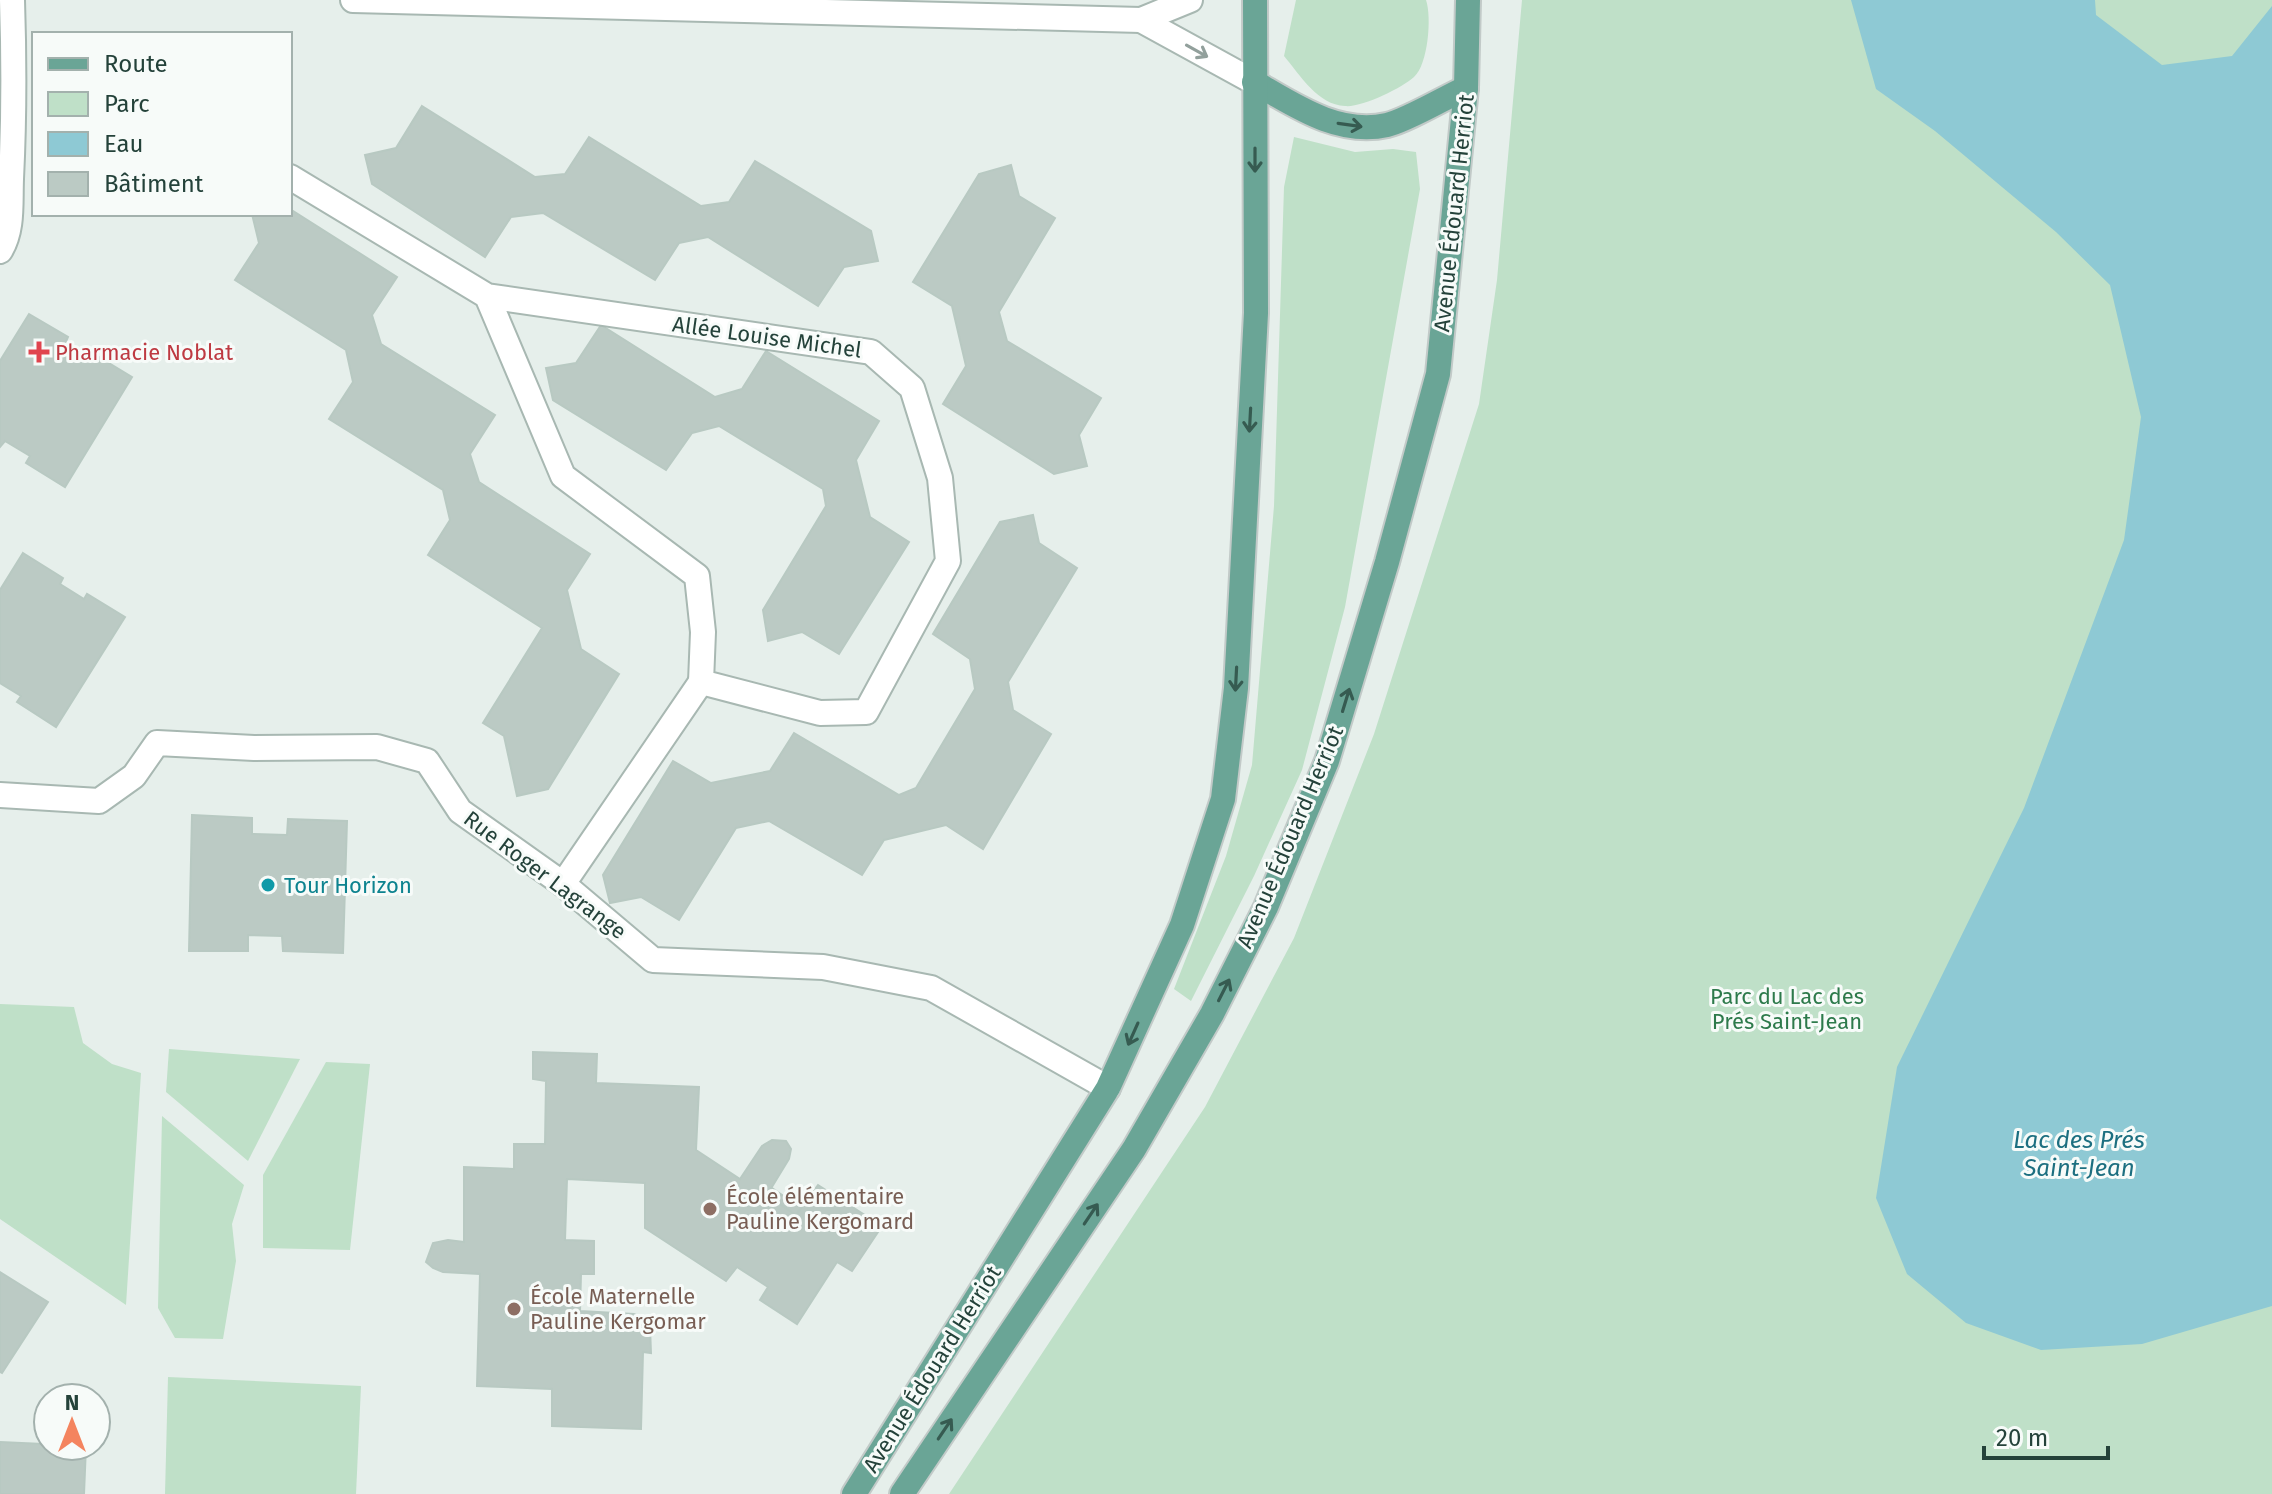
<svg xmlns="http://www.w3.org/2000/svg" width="2272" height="1494" font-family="'Fira Sans',sans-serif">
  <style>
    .green { fill: #bfe0c8 }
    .water { fill: #8ec9d4 }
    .building { fill: #bbcac4; stroke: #b8c9c2; stroke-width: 2 }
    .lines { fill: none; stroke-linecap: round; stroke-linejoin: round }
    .minor-casing { stroke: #a8b8b2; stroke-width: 28 }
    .major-casing { stroke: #c2cac8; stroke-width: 28 }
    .minor { stroke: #fff; stroke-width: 24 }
    .major { stroke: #6aa596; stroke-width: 24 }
    .oneway { stroke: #92a09c }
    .oneway2 { stroke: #365b51 }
    .health-dot { fill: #e0444e; stroke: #f7fbf9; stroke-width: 3 }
    .culture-dot { fill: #0f9aa8; stroke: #f7fbf9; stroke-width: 3 }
    .education-dot { fill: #8d6e63; stroke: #f7fbf9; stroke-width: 3 }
    .labels { text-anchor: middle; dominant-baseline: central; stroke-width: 6; stroke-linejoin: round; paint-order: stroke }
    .street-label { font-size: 22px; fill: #24423a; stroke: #f7fbf9 }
    .health-label { font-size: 22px; fill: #be3a42; stroke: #f7fbf9; text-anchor: start }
    .culture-label { font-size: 22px; fill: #0d838f; stroke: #f7fbf9; text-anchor: start }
    .park-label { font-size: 22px; fill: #2d7a4b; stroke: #f7fbf9 }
    .education-label { font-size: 22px; fill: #785e54; stroke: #f7fbf9; text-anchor: start }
    .water-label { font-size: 24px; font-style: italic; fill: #1c6f80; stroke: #f7fbf9 }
  </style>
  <rect width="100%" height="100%" fill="#e6efeb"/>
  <g class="green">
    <path d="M1296,0H1426C1432,17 1428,65 1414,77C1402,88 1361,108 1345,106C1318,105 1300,75 1284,56Z"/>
    <path d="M1522,0H2272V1494H949L1205,1107L1294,938L1374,734L1479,404L1497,280Z"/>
    <path d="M1294,137L1355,152L1393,149L1416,152L1420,189L1345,607L1302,770L1254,876L1191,1001L1174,989L1226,856L1252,765L1274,506L1284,187Z"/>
    <path d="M0,1004L74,1007L83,1043L112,1064L141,1073L126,1305L0,1219Z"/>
    <path d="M169,1049L300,1059L248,1161L166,1092Z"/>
    <path d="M326,1062L370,1064L350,1250L263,1248V1175Z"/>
    <path d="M162,1116L244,1185L232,1224L236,1261L223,1339L175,1338L158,1308Z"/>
    <path d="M168,1377L361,1386L356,1494H165Z"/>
  </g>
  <path class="water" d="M1851,0H2095L2096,15L2162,65L2232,56L2272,6V1306L2142,1344L2041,1350L1966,1323L1907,1274L1876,1198L1897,1067L2024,808L2124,540L2141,417L2110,285L2056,232L1935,131L1876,89Z"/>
  <g class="building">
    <path d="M422,106L535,177L565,174L589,137L701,206L729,202L755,161L871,231L878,261L844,267L818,306L708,237L679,243L655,280L543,213L511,217L485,257L372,184L365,155L396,148Z"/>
    <path d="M1011,165L1019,196L1055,218L999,312L1007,341L1101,398L1079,435L1087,466L1054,474L943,404L966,366L952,306L913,282L979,174Z"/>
    <path d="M290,209L397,277L372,315L381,344L495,415L470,454L479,482L590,554L567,590L581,649L619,674L548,789L517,796L504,736L483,723L542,628L428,555L450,520L443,490L329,419L353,382L346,350L235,280L259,243L252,214H290Z"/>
    <path d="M29,314L68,337L65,344L90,359L94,354L132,377L65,487L26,463L30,456L5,441L0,447V361Z"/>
    <path d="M601,325L715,397L742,389L766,351L879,421L856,460L870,517L909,542L839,654L802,632L768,641L763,610L826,506L823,489L719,426L692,433L666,470L553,400L546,368L576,363Z"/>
    <path d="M1033,515L1039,543L1077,568L1008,682L1013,710L1051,734L983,849L946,825L884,840L862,875L769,821L736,828L679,920L641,897L610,903L603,875L673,761L711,783L770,771L794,733L899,795L916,788L975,689L970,659L933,634L1000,522Z"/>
    <path d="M23,553L63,578L60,584L84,599L87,594L125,617L56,727L17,702L21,696L0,683V590Z"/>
    <path d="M192,815L252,818V834L287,835L288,819L347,821L343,953L283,951L282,936L248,935V951H189Z"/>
    <path d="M533,1052L597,1054L596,1083L699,1087L696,1150L740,1179L762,1146L772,1140L786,1141L791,1149L789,1159L767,1195L796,1215L818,1185L882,1226L852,1271L837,1262L797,1324L760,1300L768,1287L737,1267L726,1281L645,1228V1183L567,1179L565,1240L594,1241V1274H581L580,1311L634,1314L643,1318L650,1327L651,1353L643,1352L641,1429L552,1426V1389L477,1386L480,1274L443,1272L433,1268L426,1262L433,1243L448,1240L464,1242V1167L514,1169V1144H545L546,1081L533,1079Z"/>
    <path d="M772,1188L801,1208L796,1215L767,1195Z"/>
    <path d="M0,1272L48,1302L2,1373L0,1372Z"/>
    <path d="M0,1442L86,1446L84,1494H0Z"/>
  </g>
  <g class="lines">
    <defs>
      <g id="minor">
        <path d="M353,0L1141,20L1190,0"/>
        <path d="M1141,20L1254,82"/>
        <path d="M290,177L487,296L871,352L912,388L940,478L948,561L866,712L820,713L701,682L703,632L697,576L563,476L487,296"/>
        <path d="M0,251C13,230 10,204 11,179C14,119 14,60 12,0"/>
        <path d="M0,795L99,801L134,776L157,743L254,748L377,747L427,761L460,811L563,884L653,960L823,967L931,988L1108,1088"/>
        <path d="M563,884L701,682"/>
      </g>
      <g id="major">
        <path d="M1254,82C1294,105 1338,136 1387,125C1406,121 1446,97 1466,88"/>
        <path d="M854,1494L1108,1088L1182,925L1223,799L1236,688L1256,313L1255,0"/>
        <path d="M902,1494L1134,1149L1212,1014L1266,907L1327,761L1387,562L1438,374L1466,88L1468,0"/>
      </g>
    </defs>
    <use href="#minor" class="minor-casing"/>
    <use href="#major" class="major-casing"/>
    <use href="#minor" class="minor"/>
    <use href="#major" class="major"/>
  </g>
  <defs><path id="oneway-shaft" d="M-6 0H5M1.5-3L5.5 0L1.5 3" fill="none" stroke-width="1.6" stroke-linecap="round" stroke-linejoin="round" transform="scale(2)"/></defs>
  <use class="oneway" href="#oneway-shaft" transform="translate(1197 51) rotate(29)"/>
  <g class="oneway2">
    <use href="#oneway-shaft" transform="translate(1350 125) rotate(8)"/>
    <use href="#oneway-shaft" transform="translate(1255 160) rotate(90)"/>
    <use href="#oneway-shaft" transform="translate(1250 420) rotate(93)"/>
    <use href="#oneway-shaft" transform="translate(1236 679) rotate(93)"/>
    <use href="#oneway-shaft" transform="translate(1346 700) rotate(-73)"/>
    <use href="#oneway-shaft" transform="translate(1224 990) rotate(-63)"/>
    <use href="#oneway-shaft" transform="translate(1133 1034) rotate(114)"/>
    <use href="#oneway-shaft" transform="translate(1091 1214) rotate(-56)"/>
    <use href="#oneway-shaft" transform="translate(945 1429) rotate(-56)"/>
  </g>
  <path class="health-dot" d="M35 340h8v8h8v8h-8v8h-8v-8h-8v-8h8z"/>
  <circle class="culture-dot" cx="268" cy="885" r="8"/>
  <g class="education-dot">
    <circle cx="710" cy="1209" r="8"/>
    <circle cx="514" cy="1309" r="8"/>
  </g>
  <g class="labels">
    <g class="street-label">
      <text transform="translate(1454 213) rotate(-84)">Avenue Édouard Herriot</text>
      <text transform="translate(767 337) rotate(8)">Allée Louise Michel</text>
      <text transform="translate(1290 837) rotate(-67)">Avenue Édouard Herriot</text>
      <text transform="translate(545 875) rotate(37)">Rue Roger Lagrange</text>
      <text transform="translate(932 1369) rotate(-58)">Avenue Édouard Herriot</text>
    </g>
    <g class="health-label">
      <text x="55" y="352">Pharmacie Noblat</text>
    </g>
    <g class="culture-label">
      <text x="284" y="885">Tour Horizon</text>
    </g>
    <g class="park-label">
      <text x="1787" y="996">Parc du Lac des<tspan x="1787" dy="25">Prés Saint-Jean</tspan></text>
    </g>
    <g class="education-label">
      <text x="726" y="1196">École élémentaire<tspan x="726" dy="25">Pauline Kergomard</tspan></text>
      <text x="530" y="1296">École Maternelle<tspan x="530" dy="25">Pauline Kergomar</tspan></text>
    </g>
    <g class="water-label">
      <text x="2079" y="1140">Lac des Prés<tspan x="2079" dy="28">Saint-Jean</tspan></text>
    </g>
  </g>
  <rect x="32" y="32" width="260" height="184" fill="#f7fbf9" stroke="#a3b1ad" stroke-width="2"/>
  <rect x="48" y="58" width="40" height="12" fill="#6aa596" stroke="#a3b1ad" stroke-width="2"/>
  <text x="104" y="72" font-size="24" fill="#24423a">Route</text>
  <rect x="48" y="92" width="40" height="24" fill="#bfe0c8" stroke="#a3b1ad" stroke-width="2"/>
  <text x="104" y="112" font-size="24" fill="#24423a">Parc</text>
  <rect x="48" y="132" width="40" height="24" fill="#8ec9d4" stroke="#a3b1ad" stroke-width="2"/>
  <text x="104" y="152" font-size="24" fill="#24423a">Eau</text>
  <rect x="48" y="172" width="40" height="24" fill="#bbcac4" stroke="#a3b1ad" stroke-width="2"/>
  <text x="104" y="192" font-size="24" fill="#24423a">Bâtiment</text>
  <g transform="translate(72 1422)"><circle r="38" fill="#f7fbf9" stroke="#a3b1ad" stroke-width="2"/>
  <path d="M0-6L14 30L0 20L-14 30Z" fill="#f4845f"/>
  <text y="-12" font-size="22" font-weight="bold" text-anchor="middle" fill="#24423a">N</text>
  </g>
  <path d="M1984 1446v12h124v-12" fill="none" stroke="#24423a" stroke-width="4"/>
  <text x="1996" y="1446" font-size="24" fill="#24423a" stroke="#f7fbf9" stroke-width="6" paint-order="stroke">20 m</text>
</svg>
